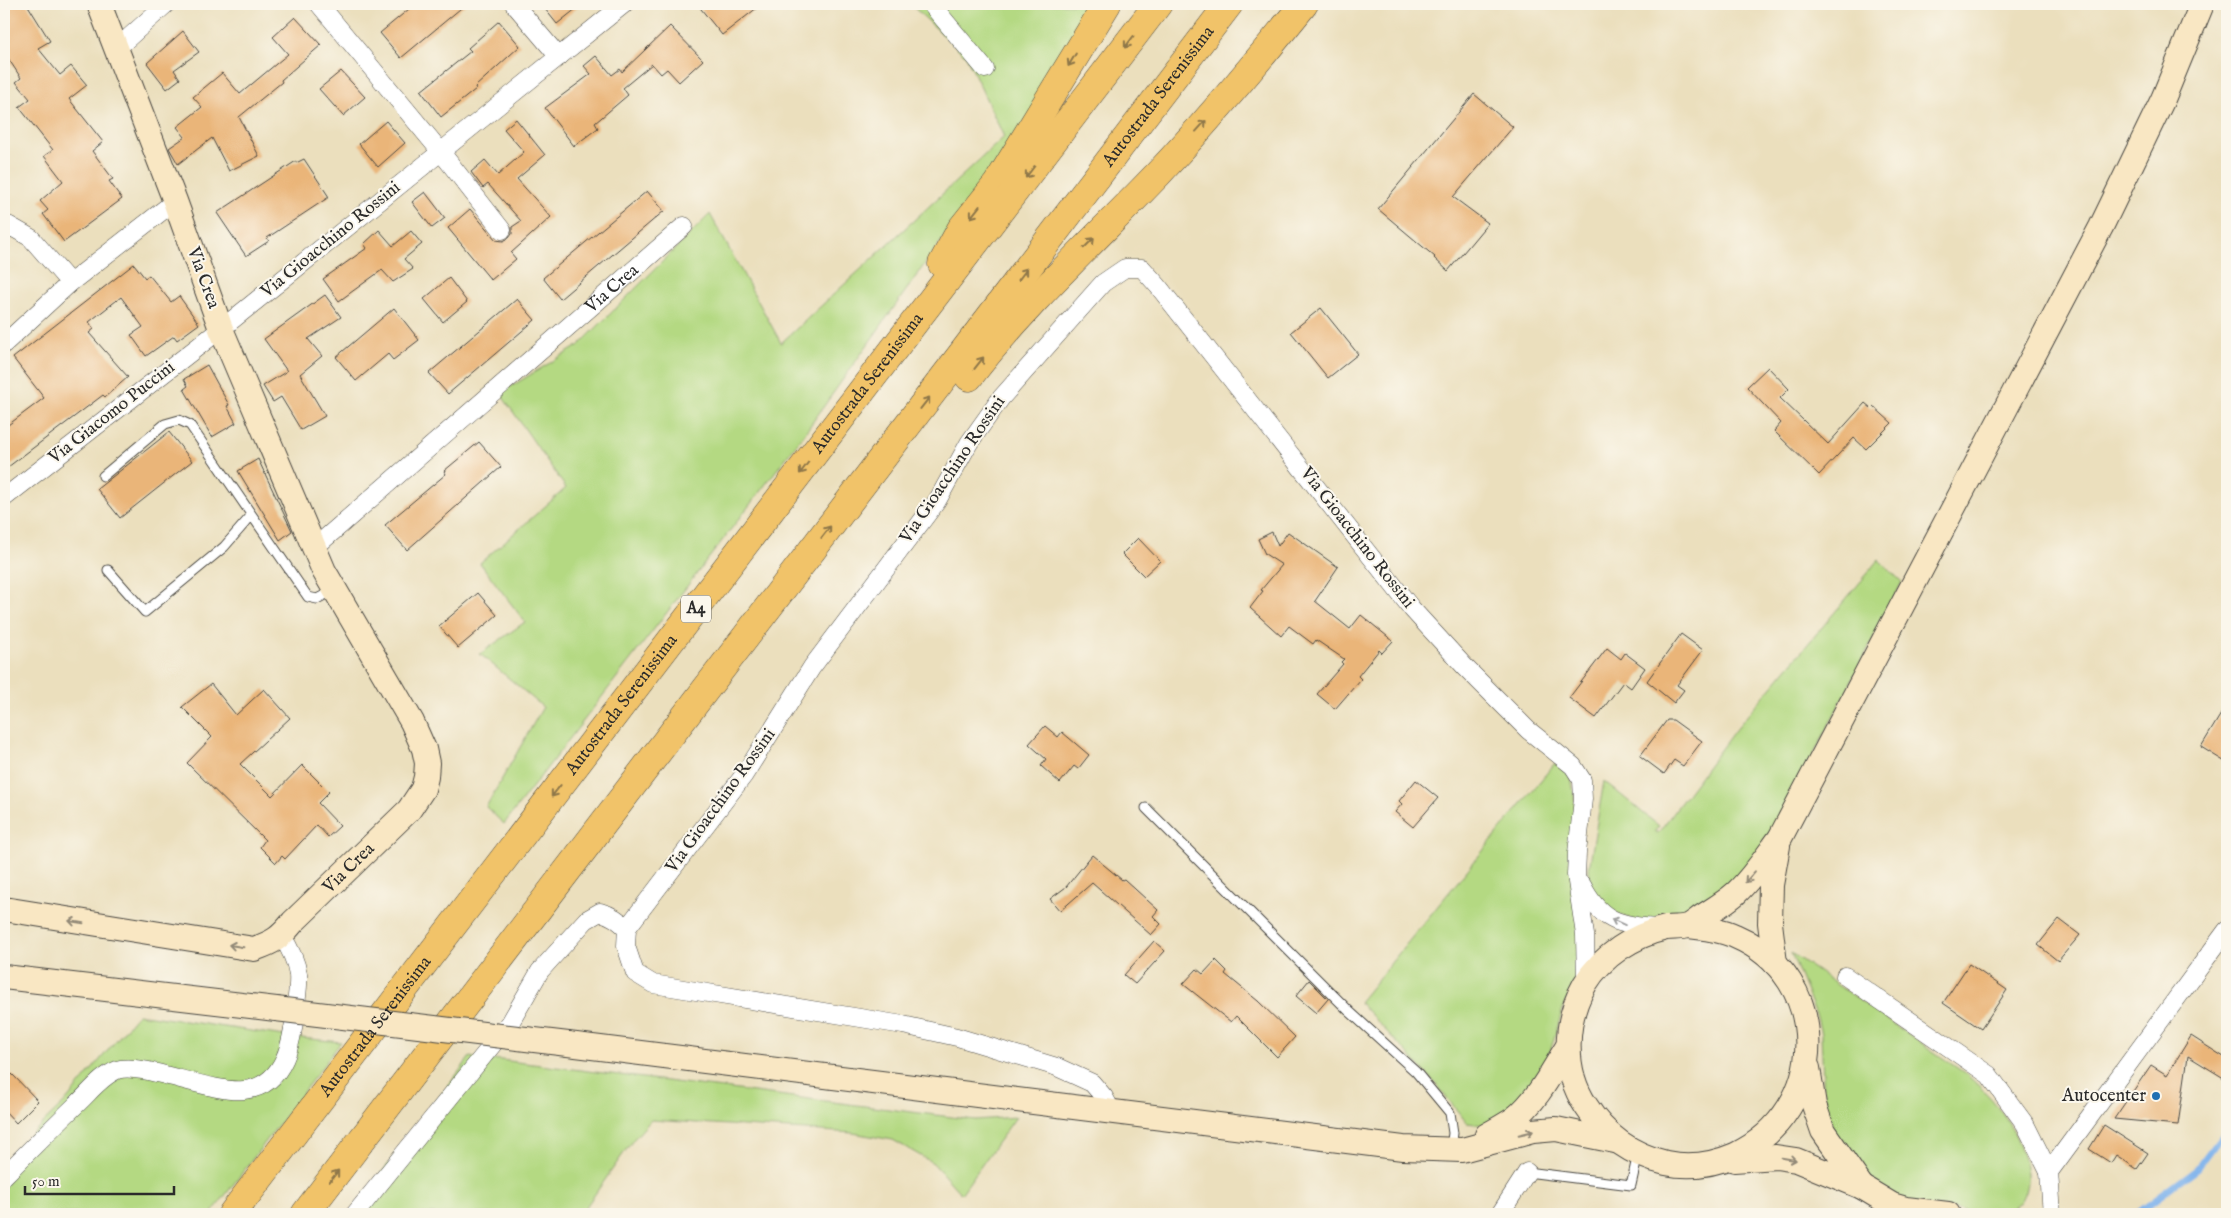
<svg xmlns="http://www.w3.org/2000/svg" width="2231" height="1218" font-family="'IM FELL English',serif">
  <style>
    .green { fill: #b4d982; stroke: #708256 }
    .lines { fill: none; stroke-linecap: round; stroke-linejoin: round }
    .stream { stroke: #7fb3ec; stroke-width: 6 }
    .building { fill: #eab579 }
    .lane-casing { stroke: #484641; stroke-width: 11 }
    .street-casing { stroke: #484641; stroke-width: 19 }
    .secondary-casing { stroke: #484641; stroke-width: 26 }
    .highway-casing { stroke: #484641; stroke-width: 29 }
    .lane { stroke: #fff; stroke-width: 9 }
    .street { stroke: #fff; stroke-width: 18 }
    .secondary { stroke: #f9e7c3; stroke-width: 24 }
    .highway { stroke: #f1c369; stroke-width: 28 }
    .secondary-bridge-casing { stroke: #484641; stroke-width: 26; stroke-linecap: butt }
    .secondary-bridge { stroke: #f9e7c3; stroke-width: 24 }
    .oneway { stroke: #8e774a }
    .oneway2 { stroke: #928977 }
    .oneway3 { stroke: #a0a0a0 }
    .poi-dot { fill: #1f6fb2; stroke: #fbf7ec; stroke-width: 2 }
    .labels { text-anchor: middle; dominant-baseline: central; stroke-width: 4; stroke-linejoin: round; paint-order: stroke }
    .shield { fill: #fbf7ec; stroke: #696865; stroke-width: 1 }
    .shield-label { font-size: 16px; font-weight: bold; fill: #2b2b2b }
    .street-label { font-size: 18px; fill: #2b2b2b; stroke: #fbf7ec }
    .poi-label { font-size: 18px; fill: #2b2b2b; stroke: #fbf7ec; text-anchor: end }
  </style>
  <rect width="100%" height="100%" fill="#fbf7ec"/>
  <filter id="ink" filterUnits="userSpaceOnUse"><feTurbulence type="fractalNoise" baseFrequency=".02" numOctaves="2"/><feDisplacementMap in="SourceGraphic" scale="10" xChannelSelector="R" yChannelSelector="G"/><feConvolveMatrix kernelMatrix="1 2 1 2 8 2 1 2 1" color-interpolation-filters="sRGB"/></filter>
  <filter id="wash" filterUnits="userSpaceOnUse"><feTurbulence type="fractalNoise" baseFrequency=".0096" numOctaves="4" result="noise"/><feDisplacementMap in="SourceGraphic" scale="20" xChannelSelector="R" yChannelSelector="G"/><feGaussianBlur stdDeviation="1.12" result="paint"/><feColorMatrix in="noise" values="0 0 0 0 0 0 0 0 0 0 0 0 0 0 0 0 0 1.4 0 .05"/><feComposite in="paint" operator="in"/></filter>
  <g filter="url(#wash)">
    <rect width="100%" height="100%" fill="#ebdfbd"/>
    <g class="green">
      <path d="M910,4H1103L1054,82L802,437L504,824L486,807L543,707L480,654L525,622L480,563L566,488L500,393L578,346L710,214L781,343L1004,137L966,56Z"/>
      <path d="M1879,560L1902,582L1775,830L1747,874L1705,905L1642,923L1610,911L1591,887L1589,869L1604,781L1659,826L1655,831L1658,833L1735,730Z"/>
      <path d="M1555,763L1571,777L1574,793L1582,926L1579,978L1564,1005L1548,1059L1524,1101L1484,1125L1467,1123L1436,1084L1359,1002Z"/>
      <path d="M1791,953L1966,1074C1978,1085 1989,1095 1999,1108C2011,1123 2029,1162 2027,1181C2027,1188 2023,1196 2020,1203L2001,1214L1909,1204L1889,1194L1849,1163L1834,1143L1824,1099L1821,1034L1817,1017Z"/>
      <path d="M138,1014L291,1037L341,1042L211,1214H4V1161L65,1102Z"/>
      <path d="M470,1057L491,1062L493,1059L975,1120L1016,1117L961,1194L933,1163L893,1140L853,1133L651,1120L633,1140L581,1214H350Z"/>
    </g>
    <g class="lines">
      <path class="stream" d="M2136,1214L2198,1168L2227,1129"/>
    </g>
    <g id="blocks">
      <g class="building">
        <path d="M4,4H27L50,41L38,48L60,75L71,66L87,85L69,99L103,142L92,151L113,179L109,181L122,199L64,242L43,214L48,210L40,201L63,181L44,156L53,150L19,107L30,99L16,82L21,78L4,52Z"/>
        <path d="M415,4H466L401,58L380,33Z"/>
        <path d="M541,4H582L557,24Z"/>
        <path d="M697,4H762L722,35Z"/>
        <path d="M295,17L321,45L281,80L282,82L239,117L259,156L229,171L212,138L178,164L169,148L185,137L177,127L202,107L193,97L222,73L240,94L288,54L273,37Z"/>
        <path d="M499,21L520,46L475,87L476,89L441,117L421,91L471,51L468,48Z"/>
        <path d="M670,26L703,60L679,82L667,69L661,74L652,64L623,88L628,95L595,123L598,128L574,146L545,108L591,74L584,66L596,56L612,75L620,69L622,72Z"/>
        <path d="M183,31L199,52L174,70L180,79L167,89L147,63Z"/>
        <path d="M341,71L365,97L343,116L319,89Z"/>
        <path d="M1474,94L1513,127L1453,197L1488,223L1448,271L1434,258L1435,257L1378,209Z"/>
        <path d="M516,119L545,155L517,179L551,217L511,253L516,259L491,280L448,228L470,209L496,240L503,241L509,238L512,234V227L521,221L488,184L483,188L471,172L485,160L498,175L524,152L504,129Z"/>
        <path d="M386,121L405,143L378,167L359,144Z"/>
        <path d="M304,159L329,197L267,238L269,241L246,256L217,213L296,161V163Z"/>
        <path d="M647,191L664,211L560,299L543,278Z"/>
        <path d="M425,192L445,218L432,228L412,202Z"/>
        <path d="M379,230L393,246L411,231L422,244L404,259L413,269L393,282L382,270L339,301L323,279L367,248L364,244Z"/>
        <path d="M134,264L145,278L149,275L171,302L179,296L199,324L177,340L174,336L146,356L131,335L143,327L121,297L89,322L94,329L89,333L128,377L105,397L103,395L4,470V428L44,398L13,358Z"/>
        <path d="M449,278L467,302L443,322L424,299Z"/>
        <path d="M325,295L341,317L308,339L322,356L300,374L325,416L301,430L281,397L273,402L263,386L287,371L264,339Z"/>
        <path d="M517,299L535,320L448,394L429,373Z"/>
        <path d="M394,308L419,340L393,360L388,354L356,381L336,357Z"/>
        <path d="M1321,308L1358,354L1328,378L1291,332Z"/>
        <path d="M207,365L229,405L227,406L236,423L212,437L184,389L188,386L184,379Z"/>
        <path d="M1768,367L1789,389L1780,398L1828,444L1865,403L1871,408L1873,406L1892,423L1866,449L1854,438L1819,475L1774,431L1781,423L1747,387Z"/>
        <path d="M169,432L192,461L120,518L97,489Z"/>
        <path d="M479,442L501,467L407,550L385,525L446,474L444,471Z"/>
        <path d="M258,459L292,531L280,540L238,471Z"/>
        <path d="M1272,532L1278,546L1288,532L1338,567L1315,601L1350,629L1361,615L1393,641L1382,653L1379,650L1358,676L1361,679L1335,709L1317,694L1343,664L1341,662L1344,659L1316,640L1313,644L1289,626L1281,636L1250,608L1263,591L1261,590L1282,565L1265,554L1258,539Z"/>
        <path d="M1138,538L1160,561L1144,576L1122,554Z"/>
        <path d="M478,593L497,615L458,648L439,626Z"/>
        <path d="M1681,634L1703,650L1677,685L1684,690L1674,703L1647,681Z"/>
        <path d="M1607,648L1621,659L1625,653L1645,668L1631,688L1623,682L1596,718L1569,698Z"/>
        <path d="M211,684L236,715L264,689L290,718L240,764L272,796L302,765L329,792L318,803L340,826L328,837L317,825L285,859L282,856L276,863L260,847L265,840L187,763L212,737L182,707Z"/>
        <path d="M2227,704V763L2201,747Z"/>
        <path d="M1667,720H1673L1702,741L1683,766L1674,760L1664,774L1640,756Z"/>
        <path d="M1045,726L1058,737L1062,732L1089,755L1078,769L1074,766L1060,783L1041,766L1046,759L1029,744Z"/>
        <path d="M1416,780L1438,798L1413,827L1395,812L1402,804L1399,801Z"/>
        <path d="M1092,855L1122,880L1124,879L1158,910L1153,916L1161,924L1151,935L1092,883L1060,911L1050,899L1066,887Z"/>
        <path d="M2059,919L2080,935L2058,961L2038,945Z"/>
        <path d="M1154,941L1165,951L1135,984L1124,975Z"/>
        <path d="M1216,960L1227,971L1225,974L1258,1001L1295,1037L1277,1057L1236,1016L1231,1022L1183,984L1197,969L1203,974Z"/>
        <path d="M1969,964L2007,990L1981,1029L1943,1003Z"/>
        <path d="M1309,980L1328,999L1316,1013L1296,996Z"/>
        <path d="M2191,1036L2227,1059V1080L2188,1056L2178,1125L2114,1119L2151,1065L2167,1075Z"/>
        <path d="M12,1074L38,1101L16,1123L4,1110V1083Z"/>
        <path d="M2104,1125L2148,1153L2137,1169L2116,1155L2111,1163L2089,1149Z"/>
      </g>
    </g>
  </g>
  <g filter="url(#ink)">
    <use href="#blocks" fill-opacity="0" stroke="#484641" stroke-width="1"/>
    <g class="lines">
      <defs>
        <g id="lane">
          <path d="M103,476L165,424L179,420L190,425L308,597L317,599L334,590"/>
          <path d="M108,570L145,612L224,547L251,516"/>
          <path d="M1146,808L1349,1011L1416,1072L1450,1113L1453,1133L1451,1149"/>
          <path d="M1527,1172L1631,1185L1638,1154"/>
        </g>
        <g id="street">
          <path d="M319,4L441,152L502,230"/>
          <path d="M514,4L559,57"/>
          <path d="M931,4L985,69"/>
          <path d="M116,49L166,4"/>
          <path d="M4,231L10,226L31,238L70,283"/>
          <path d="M4,344L70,283L175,201"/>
          <path d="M4,498L231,321L624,4"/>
          <path id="s1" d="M314,548L684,226"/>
          <path d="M1582,885C1600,921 1620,926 1658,928"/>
          <path d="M1845,976L1989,1075L2025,1124L2049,1172"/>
          <path d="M1112,1112L1104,1097L1092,1083L1057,1067L957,1037L903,1025L653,984L635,973L626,946L627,928L744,775L812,667L937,501L969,443L1001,398L1103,283L1125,268H1142L1158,286L1412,609L1466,668L1528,730L1573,766L1582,780L1583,799L1577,853L1576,875L1585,935L1586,982"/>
          <path d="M4,1176C28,1152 52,1128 77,1104C89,1093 102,1076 117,1070C140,1061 212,1094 244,1090C286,1086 293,1039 296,1005C297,995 299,984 298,974C296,961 289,947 282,936"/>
          <path d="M355,1214L510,1023L540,971L586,920L600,912C612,915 618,920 627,928"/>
          <path d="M1500,1214L1527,1172"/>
          <path d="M2052,1214L2049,1172L2227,930"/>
        </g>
        <g id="secondary">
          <path id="s2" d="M4,909L254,949C274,942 280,938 293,922L409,810L423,789L426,777L427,763L424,749L412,722L324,571L221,329L175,201L99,4"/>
          <path d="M1688,926C1704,928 1720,929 1735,936C1833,978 1830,1110 1735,1155C1714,1164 1689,1168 1666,1163C1631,1155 1605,1136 1586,1106C1562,1070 1564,1021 1585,984C1602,956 1634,935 1666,928C1673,927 1682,928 1688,926C1693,924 1698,919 1703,916C1714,909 1726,902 1736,893C1753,877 1766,857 1780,838L2101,227L2163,99L2202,4"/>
          <path d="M1775,963L1770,923L1771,885L1778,846"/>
          <path d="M4,977L276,1009"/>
          <path d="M568,1044L1403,1148L1462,1150L1533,1131L1556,1129L1615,1141"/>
          <path d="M1808,1068L1814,1105L1823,1131L1862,1187"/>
          <path d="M1487,1135C1496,1130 1505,1125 1514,1119C1538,1100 1552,1071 1568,1046"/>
          <path d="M1734,1160L1776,1157L1796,1160L1862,1187L1892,1205L1906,1209L1948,1214"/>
        </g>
        <g id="highway">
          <path d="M942,264L961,229L997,184L1107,4"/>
          <path d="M969,377C1026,303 1094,241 1158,174C1209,120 1257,62 1304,4"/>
          <path id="s3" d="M232,1214L1158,4"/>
          <path id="s4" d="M305,1214L1229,4"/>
        </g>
      </defs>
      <use href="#lane" class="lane-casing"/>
      <use href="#street" class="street-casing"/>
      <use href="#secondary" class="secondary-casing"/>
      <use href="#highway" class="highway-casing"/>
      <use href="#lane" class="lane"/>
      <use href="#street" class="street"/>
      <use href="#secondary" class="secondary"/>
      <use href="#highway" class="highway"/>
      <defs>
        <path id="secondary-bridge" d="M276,1009L568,1044"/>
      </defs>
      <use href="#secondary-bridge" class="secondary-bridge-casing"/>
      <use href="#secondary-bridge" class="secondary-bridge"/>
    </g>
    <defs><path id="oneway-shaft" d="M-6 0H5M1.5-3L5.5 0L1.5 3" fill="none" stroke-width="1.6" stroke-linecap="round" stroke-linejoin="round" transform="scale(1.25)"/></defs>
    <g class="oneway">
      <use href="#oneway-shaft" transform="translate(1129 42) rotate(127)"/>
      <use href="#oneway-shaft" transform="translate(1072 60) rotate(121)"/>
      <use href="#oneway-shaft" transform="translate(1201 126) rotate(-48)"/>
      <use href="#oneway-shaft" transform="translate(1030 172) rotate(127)"/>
      <use href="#oneway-shaft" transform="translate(975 212) rotate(128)"/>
      <use href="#oneway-shaft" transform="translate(1089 243) rotate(-45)"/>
      <use href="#oneway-shaft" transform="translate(1023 274) rotate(-53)"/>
      <use href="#oneway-shaft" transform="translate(979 363) rotate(-52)"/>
      <use href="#oneway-shaft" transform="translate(925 403) rotate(-52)"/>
      <use href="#oneway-shaft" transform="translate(804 468) rotate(127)"/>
      <use href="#oneway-shaft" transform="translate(826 532) rotate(-52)"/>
      <use href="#oneway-shaft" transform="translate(556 791) rotate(128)"/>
      <use href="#oneway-shaft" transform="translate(334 1176) rotate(-52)"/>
    </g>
    <g class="oneway2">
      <use href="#oneway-shaft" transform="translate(1750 877) rotate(131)"/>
      <use href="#oneway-shaft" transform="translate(76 922) rotate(-171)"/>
      <use href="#oneway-shaft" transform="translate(236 946) rotate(-171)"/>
      <use href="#oneway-shaft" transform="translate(1526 1133) rotate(-13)"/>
      <use href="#oneway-shaft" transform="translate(1789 1159) rotate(9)"/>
    </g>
    <use class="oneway3" href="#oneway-shaft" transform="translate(1618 922) rotate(-156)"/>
  </g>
  <circle class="poi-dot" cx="2156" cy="1096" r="5"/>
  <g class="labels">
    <rect class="shield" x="681" y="595.5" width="30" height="27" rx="4"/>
    <g class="shield-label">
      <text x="696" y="609">A4</text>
    </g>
    <g class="street-label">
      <text stroke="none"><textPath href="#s4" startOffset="1406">Autostrada Serenissima</textPath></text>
      <text transform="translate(331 240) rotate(-39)">Via Gioacchino Rossini</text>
      <text transform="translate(203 278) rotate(70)">Via Crea</text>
      <text stroke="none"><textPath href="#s1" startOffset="395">Via Crea</textPath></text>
      <text stroke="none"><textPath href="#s3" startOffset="1046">Autostrada Serenissima</textPath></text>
      <text transform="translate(112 413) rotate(-38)">Via Giacomo Puccini</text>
      <text transform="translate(953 470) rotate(-56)">Via Gioacchino Rossini</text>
      <text transform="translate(1357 538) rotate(52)">Via Gioacchino Rossini</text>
      <text stroke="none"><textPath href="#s3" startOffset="641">Autostrada Serenissima</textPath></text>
      <text transform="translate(721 801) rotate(-54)">Via Gioacchino Rossini</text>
      <text stroke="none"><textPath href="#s2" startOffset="379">Via Crea</textPath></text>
      <text stroke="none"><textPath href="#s3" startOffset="236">Autostrada Serenissima</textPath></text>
    </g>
    <g class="poi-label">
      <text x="2146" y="1096">Autocenter</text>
    </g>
  </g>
  <rect width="2231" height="1218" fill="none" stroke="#fbf7ec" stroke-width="20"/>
  <path d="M25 1186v8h149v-8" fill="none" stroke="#2b2b2b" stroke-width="2.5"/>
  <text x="32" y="1186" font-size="15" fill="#2b2b2b" stroke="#fbf7ec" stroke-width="4" paint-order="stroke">50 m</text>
</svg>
